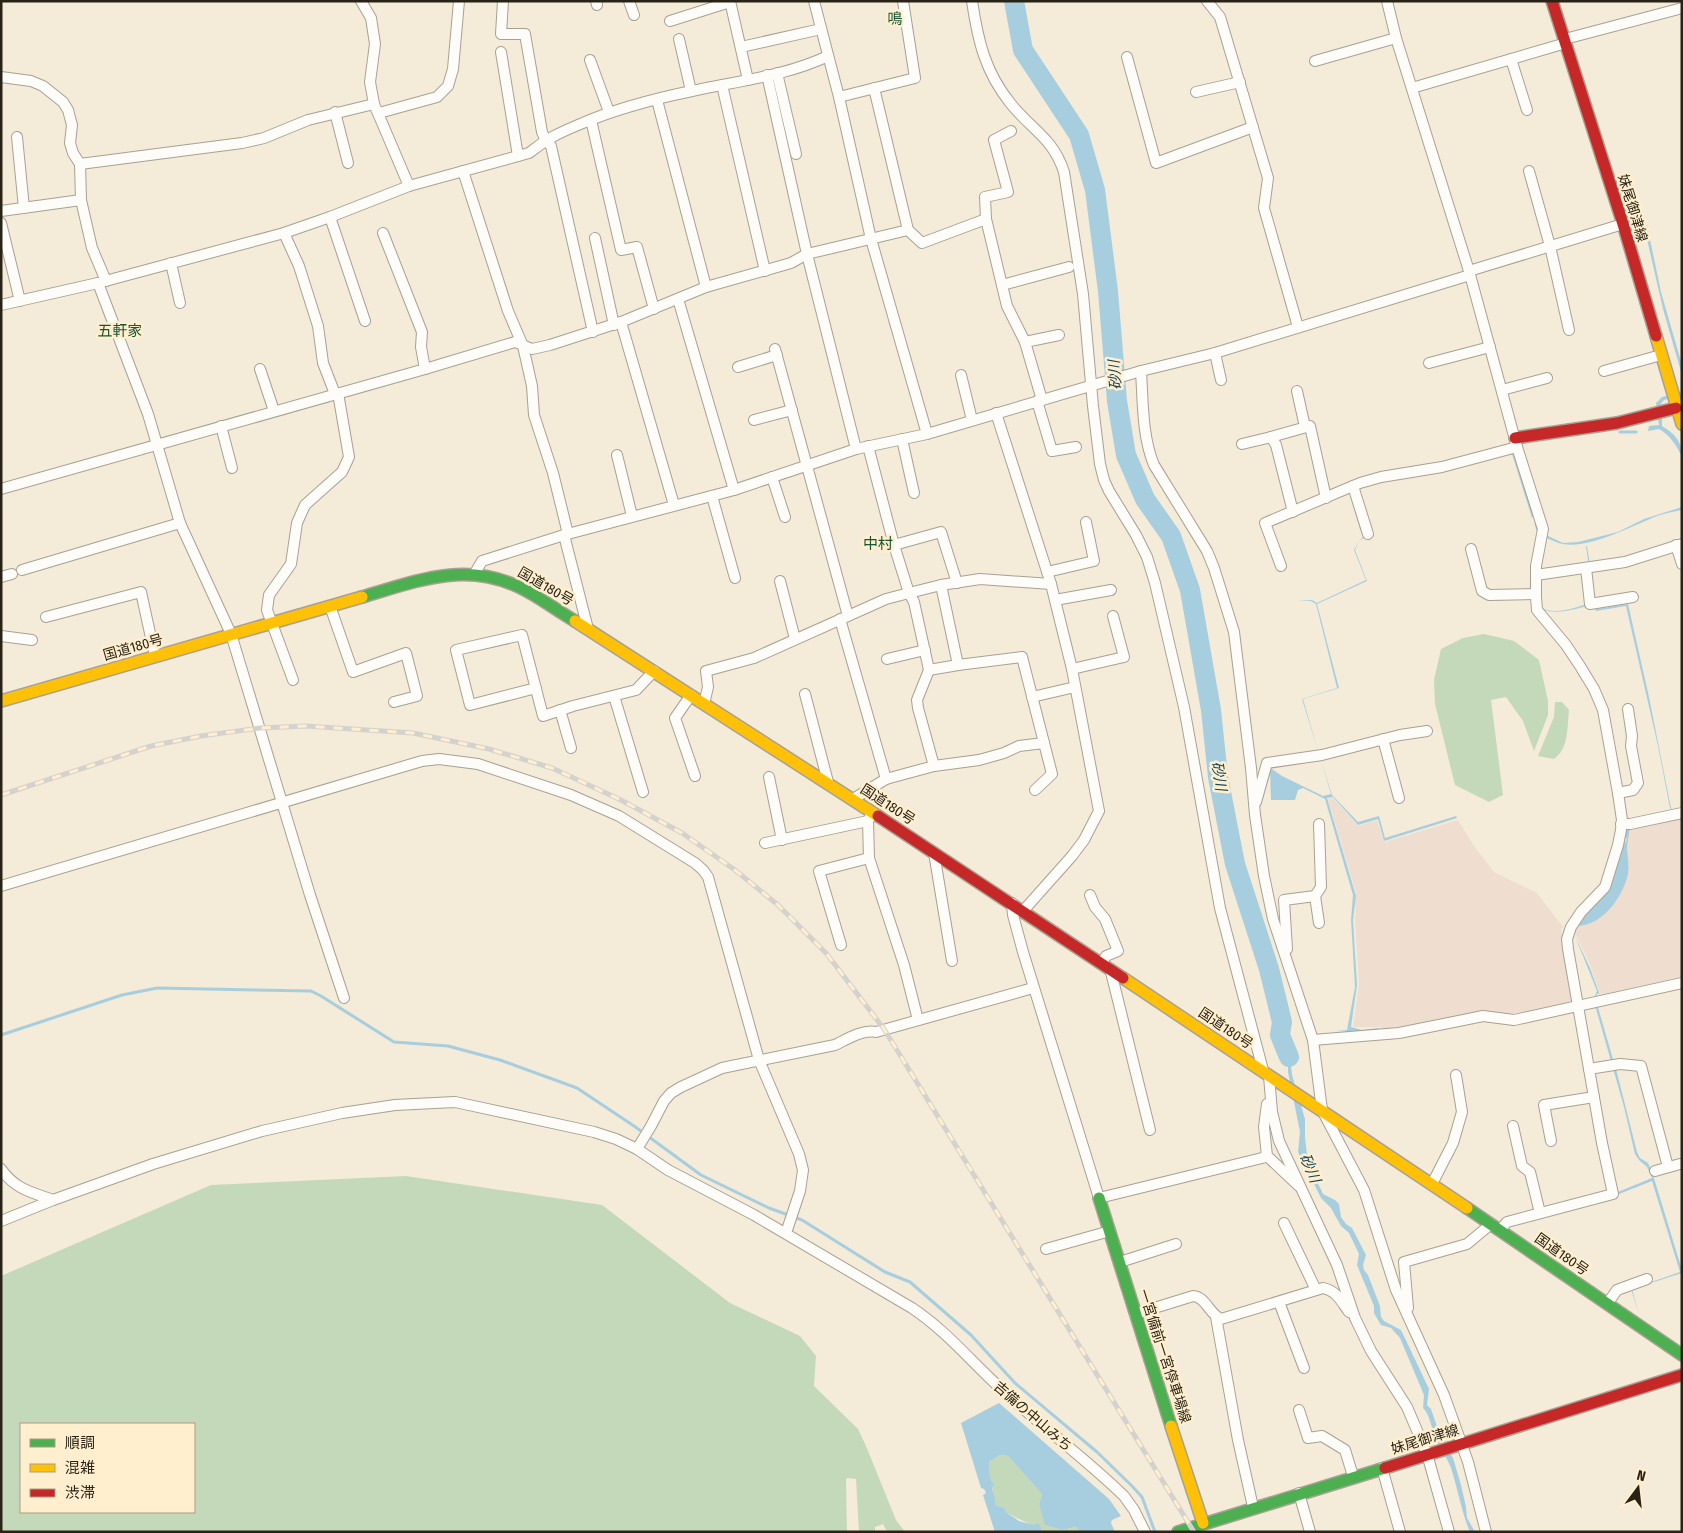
<svg xmlns="http://www.w3.org/2000/svg" width="1683" height="1533" viewBox="0 0 1683 1533" font-family="'Fira Sans Condensed','Noto Sans JP',sans-serif">
<style>
.education{fill:#efdecf}
.forest{fill:#c4d9ba;fill-rule:evenodd}
.water{fill:#a7cedf}
.lines{fill:none;stroke-linecap:round;stroke-linejoin:round}
.stream{stroke:#a7cedf;stroke-width:3}
.river{stroke:#a7cedf;stroke-width:20}
.street-casing{stroke:#a8a193;stroke-width:12}
.fast-casing{stroke:#a8a193;stroke-width:14}
.slow-casing{stroke:#a8a193;stroke-width:14}
.jam-casing{stroke:#a8a193;stroke-width:14}
.street{stroke:#fdfcf9;stroke-width:10}
.fast{stroke:#4caf50;stroke-width:11}
.slow{stroke:#ffc107;stroke-width:11}
.jam{stroke:#c62828;stroke-width:11}
.rail-casing{stroke:#d4d2cc;stroke-width:5}
.rail{stroke:#ffefce;stroke-width:3;stroke-dasharray:9;stroke-linecap:butt}
.labels{text-anchor:middle;stroke-width:5;stroke-linejoin:round;paint-order:stroke}
.street-label{font-size:14px;fill:#292317;stroke:#ffefce}
.neighbourhood-label{font-size:15px;fill:#1a5536;stroke:#ffefce}
.water-label{font-size:15px;font-style:italic;fill:#15465c;stroke:#ffefce}
</style>
<rect width="100%" height="100%" fill="#f4ebd9"/>
<!-- education -->
<g class="education">
<polygon points="1333,798 1358,826 1377,820 1384,842 1458,820 1474,846 1494,872 1537,893 1563,927 1561,929 1562,937 1561,937 1573,1001 1571,1005 1397,1029 1382,1030 1381,1027 1353,1027 1359,984 1355,919 1356,893 1328,799"/>
<polygon points="1682,817 1682,979 1601,995 1589,962 1574,931 1607,886 1624,828"/>
</g>
<!-- forest -->
<g class="forest">
<polygon points="1484,634 1514,641 1539,660 1548,701 1548,715 1534,751 1523,721 1506,697 1491,700 1503,795 1489,802 1455,785 1435,704 1434,680 1441,649 1463,638"/>
<path d="M1555,702H1562L1569,710C1567,728 1569,748 1554,759L1538,756L1554,717Z"/>
<path d="M406,1176L602,1205L730,1303L800,1336L816,1356L814,1386L858,1429L866,1446L896,1520L905,1532H887L883,1524L875,1527V1532H859L856,1479L847,1478L846,1480L847,1532H1V1276L211,1185ZM21,1424H194V1512H21Z"/>
<path d="M1000,1455L1008,1456L1042,1494L1039,1504L1046,1525L1062,1530L1076,1527L1079,1528L1081,1532H1041C1031,1523 1017,1519 1006,1512L1005,1508L995,1505V1497L992,1487L994,1484L990,1478L989,1462Z"/>
</g>
<!-- water -->
<g class="water">
<polygon points="1647,225 1661,292 1682,365 1682,375 1663,309 1644,226"/>
<path d="M1682,392V394L1670,396L1671,398L1664,400L1660,405L1662,414V426C1675,434 1682,441 1682,457C1676,445 1671,436 1659,429L1648,431L1649,426L1659,425L1656,403L1662,397Z"/>
<polygon points="1349,492 1361,529 1365,537 1359,541 1355,550 1367,581 1317,604 1339,688 1303,699 1318,751 1302,699 1337,688 1316,604 1311,601 1298,600 1312,600 1317,603 1366,580 1354,550 1359,541 1364,536 1360,529"/>
<path d="M1682,507V510C1672,512 1661,514 1652,518C1631,527 1587,549 1563,544C1557,543 1551,540 1545,537L1546,535L1563,543L1578,542L1618,532L1644,519Z"/>
<path d="M1586,546H1587L1597,609L1628,604L1649,697L1672,813H1671L1658,746L1626,606L1596,611L1594,604C1579,608 1557,616 1542,609L1541,607C1555,617 1579,606 1594,602Z"/>
<polygon points="1321,760 1332,795 1358,822 1379,816 1385,838 1456,816 1457,818 1384,841 1378,819 1358,825 1333,797 1327,798 1356,896 1353,920 1357,985 1351,1027 1362,1030 1379,1028 1379,1031 1364,1032 1336,1031 1347,1030 1355,987 1351,920 1353,895 1325,799 1303,788 1298,790 1295,800 1271,800 1270,771 1272,769 1282,776 1323,796 1331,794"/>
<path d="M1627,827H1630C1629,834 1627,843 1627,850C1628,858 1629,866 1628,874C1623,896 1604,924 1579,926C1582,911 1600,898 1609,885C1617,873 1615,857 1620,848C1623,843 1626,844 1627,839L1624,835Z"/>
<polygon points="1575,936 1590,968 1600,995 1598,993 1596,996 1597,1004 1617,1073 1637,1152 1640,1158 1648,1163 1653,1175 1682,1270 1682,1273 1632,1289 1639,1314 1631,1289 1680,1272 1652,1181 1614,1196 1613,1194 1652,1178 1647,1167 1639,1160 1635,1154 1624,1107 1595,1005 1594,998 1597,991"/>
<path d="M1275,1029L1282,1032L1289,1049L1292,1075L1305,1119V1138L1308,1162L1323,1194L1335,1200L1339,1204L1341,1217L1346,1224L1352,1228L1366,1255L1363,1265L1364,1270L1368,1275L1380,1306L1381,1317L1384,1321L1401,1330L1403,1334L1429,1389L1427,1405L1431,1409L1440,1435L1453,1458L1461,1485L1466,1507L1467,1518L1475,1532H1470C1461,1511 1458,1489 1451,1468C1447,1457 1439,1447 1435,1436C1431,1427 1430,1415 1423,1408L1424,1395L1400,1338L1391,1328L1381,1325L1374,1313V1306L1357,1265L1359,1254L1349,1233L1341,1226L1331,1208L1321,1198L1298,1152L1300,1132L1288,1072V1057L1276,1041Z"/>
<polygon points="999,1403 1109,1499 1121,1516 1112,1520 1111,1523 1115,1532 1081,1532 1076,1527 1062,1530 1045,1525 1039,1504 1042,1494 1008,1456 1000,1455 989,1462 990,1478 994,1484 992,1488 995,1497 995,1505 1005,1508 1006,1512 1019,1521 1033,1525 1038,1523 1041,1527 1041,1532 995,1532 983,1495 986,1493 984,1489 981,1488 961,1423"/>
</g>
<g class="lines">
<!-- stream -->
<g class="stream">
<polyline points="1620,432 1636,432"/>
<polyline points="1513,452 1533,516"/>
<polyline points="1536,524 1539,533"/>
<polyline points="1,1035 122,995 157,988 311,991 321,996 394,1042 448,1046 500,1060 577,1088 634,1126 701,1175 769,1208 802,1220 885,1272 910,1282 971,1335 1015,1383 1097,1452 1132,1486 1142,1497 1155,1532"/>
</g>
<!-- river -->
<polyline class="river" points="1014,1 1023,50 1079,135 1095,190 1108,291 1117,401 1126,455 1145,499 1171,536 1190,590 1211,710 1218,777 1235,864 1269,969 1282,1022 1280,1035 1289,1057"/>
<!-- street casing -->
<g class="street-casing">
<g id="street">
<polyline points="361,1 371,18 375,44 370,82 374,104 409,186"/>
<polyline points="503,1 501,34 525,34 542,132 545,139 551,146 593,332"/>
<polyline points="596,1 597,5"/>
<polyline points="629,1 634,15"/>
<polyline points="730,1 748,80"/>
<polyline points="814,1 839,97 871,239 927,434"/>
<path d="M972,1C978,41 985,72 1011,104C1032,130 1053,138 1064,172L1083,294L1093,406L1100,464L1104,480L1109,491L1136,535L1147,557L1155,583L1184,707L1220,908L1263,1070"/>
<polyline points="1207,1 1220,17 1268,178 1264,208 1298,327"/>
<polyline points="1387,1 1396,38 1469,271 1517,447 1543,529 1536,566 1536,597 1537,610 1566,645 1580,666 1594,689 1603,710 1618,793 1622,820 1621,830 1618,845 1605,887 1581,912 1571,927 1567,939 1568,949 1602,1143 1613,1194 1507,1222 1500,1230"/>
<polyline points="670,21 730,2"/>
<polyline points="679,39 691,91"/>
<polyline points="1565,39 1682,8"/>
<polyline points="741,47 821,29"/>
<polyline points="501,52 518,156"/>
<polyline points="1127,57 1156,163 1253,127"/>
<polyline points="1511,59 1527,110"/>
<polyline points="590,60 609,112"/>
<polyline points="1315,61 1396,38"/>
<polyline points="777,73 796,154"/>
<polyline points="767,75 807,254 856,449"/>
<polyline points="1,77 31,81 43,86 63,102 68,110 72,125 70,143 73,153 80,164 81,200 92,248 106,281"/>
<polyline points="722,85 765,271"/>
<polyline points="874,88 908,230"/>
<polyline points="1412,88 1566,43"/>
<polyline points="1196,92 1240,82"/>
<polyline points="839,97 915,78 903,1"/>
<polyline points="657,100 706,287"/>
<polyline points="335,112 348,163"/>
<polyline points="379,113 437,97 448,86 453,69 459,1"/>
<polyline points="591,120 621,250 637,247 654,309"/>
<polyline points="1011,131 994,140 1008,192 985,197 986,219 1007,306 1025,342 1042,400"/>
<polyline points="17,137 24,208"/>
<polyline points="80,164 242,143 264,138 308,120 374,104"/>
<polyline points="463,171 508,311 523,346 532,386 534,415 553,473 568,534"/>
<polyline points="1529,171 1550,246 1569,330"/>
<polyline points="1,211 81,200"/>
<polyline points="330,217 365,321"/>
<polyline points="1,223 20,301"/>
<polyline points="284,233 299,266 318,326 323,363 335,394"/>
<polyline points="383,233 422,332 421,347 425,369"/>
<polyline points="595,238 614,325"/>
<polyline points="171,263 180,303"/>
<polyline points="1469,271 1623,224"/>
<polyline points="98,283 148,414 180,523 231,634 310,895 344,998"/>
<polyline points="1002,285 1069,267"/>
<polyline points="678,299 734,490"/>
<path d="M1,305L98,283L284,233L330,217L409,186L529,153C546,139 559,133 578,125C615,109 653,99 692,91C737,81 786,76 828,56"/>
<polyline points="621,322 674,505"/>
<polyline points="1025,342 1059,335"/>
<polyline points="775,349 848,616"/>
<polyline points="1215,353 1221,380"/>
<polyline points="1429,363 1490,347"/>
<polyline points="738,367 777,355"/>
<polyline points="260,369 274,411"/>
<path d="M1141,371C1143,402 1142,436 1154,465L1207,551L1214,568L1234,632L1251,768L1255,815L1264,876L1273,919L1313,1040"/>
<polyline points="1604,371 1661,355"/>
<polyline points="961,375 972,420"/>
<polyline points="1502,390 1547,378"/>
<polyline points="1297,391 1305,427"/>
<polyline points="1037,401 1052,451 1076,447"/>
<polyline points="996,413 1051,584 1072,669 1099,811 1084,840 1072,856 1023,911"/>
<polyline points="754,420 792,410"/>
<polyline points="221,426 232,468"/>
<polyline points="1271,437 1310,426 1326,498"/>
<polyline points="902,439 914,493"/>
<polyline points="1242,444 1271,437 1276,445 1293,512"/>
<polyline points="868,446 894,545 909,593 914,602 929,670 958,665"/>
<polyline points="617,455 632,516"/>
<polyline points="772,477 785,517"/>
<polyline points="1353,486 1368,534"/>
<polyline points="1,489 425,369 515,342 532,349 550,345 621,322 706,287 791,263 807,254 908,230 922,243 986,219"/>
<polyline points="712,496 735,578"/>
<polyline points="564,535 588,629"/>
<polyline points="894,545 941,532 957,583"/>
<polyline points="1676,545 1682,564"/>
<polyline points="1471,549 1482,591 1489,595 1536,594"/>
<polyline points="1281,566 1265,523 1360,483 1381,477 1442,467 1517,447"/>
<polyline points="1586,568 1590,604 1633,597"/>
<polyline points="22,570 180,523"/>
<polyline points="1047,572 1094,561 1086,522"/>
<polyline points="475,573 482,561 564,535 734,490 856,449 927,434 1141,371 1215,353 1470,275"/>
<polyline points="1536,575 1625,562 1682,544"/>
<polyline points="1,577 12,574"/>
<polyline points="780,581 795,639"/>
<polyline points="941,585 958,665 1022,657 1052,774 1035,790"/>
<polyline points="1055,600 1111,590"/>
<polyline points="330,606 353,672 406,653 417,696 394,702"/>
<polyline points="46,617 141,592 155,656"/>
<polyline points="840,619 886,779 853,799"/>
<polyline points="1,636 32,640"/>
<polyline points="887,659 925,650"/>
<polyline points="1072,669 1124,657 1113,616"/>
<polyline points="929,670 917,700 918,708 934,766"/>
<polyline points="293,680 267,610 269,595 291,564 297,523 305,505 342,472 349,457 338,393"/>
<polyline points="536,688 470,705 456,650 522,635 543,716 573,706 636,690 654,671"/>
<polyline points="805,694 828,782"/>
<polyline points="691,695 675,718 695,776"/>
<polyline points="614,696 643,792"/>
<polyline points="1032,697 1075,687"/>
<polyline points="704,704 708,687 706,671 754,658 886,599 909,593 941,585 980,579 1051,584"/>
<polyline points="560,710 571,748"/>
<polyline points="1383,739 1399,798"/>
<polyline points="769,777 782,840"/>
<polyline points="886,779 934,766 979,760 1004,753 1019,746 1044,743"/>
<polyline points="1618,793 1633,790 1638,783 1631,746 1632,736 1628,709"/>
<polyline points="1256,802 1267,763 1322,755 1400,735 1427,731"/>
<polyline points="868,821 869,858 904,965 918,1020"/>
<polyline points="1621,824 1630,824 1682,813"/>
<polyline points="765,843 868,821 870,817"/>
<polyline points="934,853 952,961"/>
<polyline points="1,886 422,761 439,759 478,764 571,795 619,816 695,863 703,870 708,877 759,1060 799,1154 803,1170 800,1191 786,1233"/>
<polyline points="1090,895 1095,907 1105,919 1118,951 1106,956 1102,963"/>
<polyline points="1315,896 1319,923"/>
<polyline points="1012,903 1013,915 1023,952 1099,1198 1262,1158 1267,1156"/>
<polyline points="841,945 819,871 869,858"/>
<polyline points="1287,949 1284,900 1315,896 1321,887 1319,824"/>
<polyline points="1111,972 1150,1130"/>
<polyline points="1589,1069 1620,1064 1641,1066 1668,1167"/>
<polyline points="1269,1076 1272,1112 1279,1141 1337,1265 1355,1318 1371,1351 1407,1407 1427,1454 1449,1532"/>
<polyline points="1267,1104 1264,1127 1267,1156 1299,1186"/>
<polyline points="1513,1126 1522,1166 1530,1172 1540,1213"/>
<polyline points="1551,1141 1544,1105 1594,1097"/>
<path d="M637,1149L651,1126L664,1101L671,1093L681,1087L722,1068L835,1045C847,1039 863,1029 876,1032L1033,988"/>
<path d="M1,1169C15,1189 31,1192 53,1200"/>
<polyline points="1655,1171 1680,1164"/>
<polyline points="1432,1184 1453,1143 1462,1112 1456,1075"/>
<path d="M1,1221L53,1200L153,1164L262,1131L342,1113L395,1105L455,1102L594,1132L616,1139L637,1149L668,1170L754,1215L912,1308C945,1330 968,1358 997,1385C1038,1424 1084,1457 1124,1496L1134,1510L1145,1532"/>
<polyline points="1284,1223 1316,1290"/>
<polyline points="1046,1249 1110,1231"/>
<polyline points="1120,1262 1176,1244"/>
<polyline points="1279,1302 1304,1368"/>
<polyline points="1607,1304 1617,1290 1647,1279"/>
<polyline points="1408,1308 1404,1262 1467,1244 1491,1224"/>
<path d="M1135,1314L1193,1296C1206,1297 1209,1314 1221,1319L1323,1288C1337,1291 1341,1301 1349,1312"/>
<polyline points="1216,1317 1238,1440 1253,1507"/>
<polyline points="1299,1410 1308,1438 1322,1436 1345,1450 1353,1476"/>
<polyline points="1382,1468 1400,1532"/>
<polyline points="1299,1493 1310,1532"/>
<polyline points="1486,1532 1468,1462 1444,1395 1396,1290 1364,1190 1322,1110 1313,1040 1399,1033 1483,1016 1514,1020 1682,983"/>
</g>
</g>
<!-- fast casing -->
<g class="fast-casing">
<g id="fast">
<path d="M362,597C417,581 464,561 519,587C538,596 556,610 575,621"/>
<polyline points="1099,1198 1171,1426"/>
<polyline points="1467,1208 1682,1355"/>
<polyline points="1178,1532 1385,1468"/>
</g>
</g>
<!-- slow casing -->
<g class="slow-casing">
<g id="slow">
<polyline points="1656,336 1682,424"/>
<polyline points="575,621 878,816"/>
<polyline points="1,701 362,597"/>
<polyline points="1123,978 1467,1208"/>
<polyline points="1171,1426 1203,1523"/>
</g>
</g>
<!-- jam casing -->
<g class="jam-casing">
<g id="jam">
<polyline points="1552,1 1623,224 1656,336"/>
<polyline points="1515,438 1617,423 1676,408"/>
<polyline points="878,816 1123,978"/>
<polyline points="1385,1468 1682,1375"/>
</g>
</g>
<!-- street -->
<use href="#street" class="street"/>
<!-- fast -->
<use href="#fast" class="fast"/>
<!-- slow -->
<use href="#slow" class="slow"/>
<!-- jam -->
<use href="#jam" class="jam"/>
<!-- rail casing -->
<g class="rail-casing">
<polyline id="rail" points="1,795 151,746 201,736 260,728 306,726 413,733 489,749 552,768 621,800 682,833 735,870 778,905 826,953 884,1029 1194,1532"/>
</g>
<!-- rail -->
<use href="#rail" class="rail"/>
</g>
<g class="labels">
<!-- street labels -->
<g class="street-label">
<text transform="translate(1633 208) rotate(73)" y="5">妹尾御津線</text>
<text transform="translate(546 586) rotate(30)" y="5">国道180号</text>
<text transform="translate(133 647) rotate(-16)" y="5">国道180号</text>
<text transform="translate(888 804) rotate(33)" y="5">国道180号</text>
<text transform="translate(1226 1028) rotate(34)" y="5">国道180号</text>
<text transform="translate(1562 1254) rotate(35)" y="5">国道180号</text>
<text transform="translate(1165 1356) rotate(72)" y="5">一宮備前一宮停車場線</text>
<text transform="translate(1033 1416) rotate(41)" y="5">吉備の中山みち</text>
<text transform="translate(1425 1439) rotate(-17)" y="5">妹尾御津線</text>
</g>
<!-- neighbourhood labels -->
<g class="neighbourhood-label">
<text x="895" y="24">鳴</text>
<text x="120" y="336">五軒家</text>
<text x="878" y="549">中村</text>
</g>
<!-- water labels -->
<g class="water-label">
<text transform="translate(1115 375) rotate(-94)" y="5">砂川</text>
<text transform="translate(1219 776) rotate(81)" y="5">砂川</text>
<text transform="translate(1310 1168) rotate(67)" y="5">砂川</text>
</g>
</g>
<!-- border -->
<rect width="1683" height="1533" fill="none" stroke="#292317" stroke-width="5"/>
<!-- legend -->
<rect x="20" y="1423" width="175" height="90" fill="#ffefce" stroke="#a99d85"/>
<rect x="30" y="1439" width="25" height="8" fill="#4caf50" stroke="#a99d85"/>
<text x="65" y="1448" font-size="15" fill="#292317">順調</text>
<rect x="30" y="1464" width="25" height="8" fill="#ffc107" stroke="#a99d85"/>
<text x="65" y="1473" font-size="15" fill="#292317">混雑</text>
<rect x="30" y="1489" width="25" height="8" fill="#c62828" stroke="#a99d85"/>
<text x="65" y="1498" font-size="15" fill="#292317">渋滞</text>
<!-- north arrow -->
<g transform="translate(1638 1488) rotate(15)" stroke="#ffefce" stroke-width="4" paint-order="stroke">
<path d="M0-4L9 19L0 12L-9 19Z" fill="#292317"/>
<text y="-8" font-size="14" font-weight="bold" text-anchor="middle" fill="#292317">N</text>
</g>
</svg>
